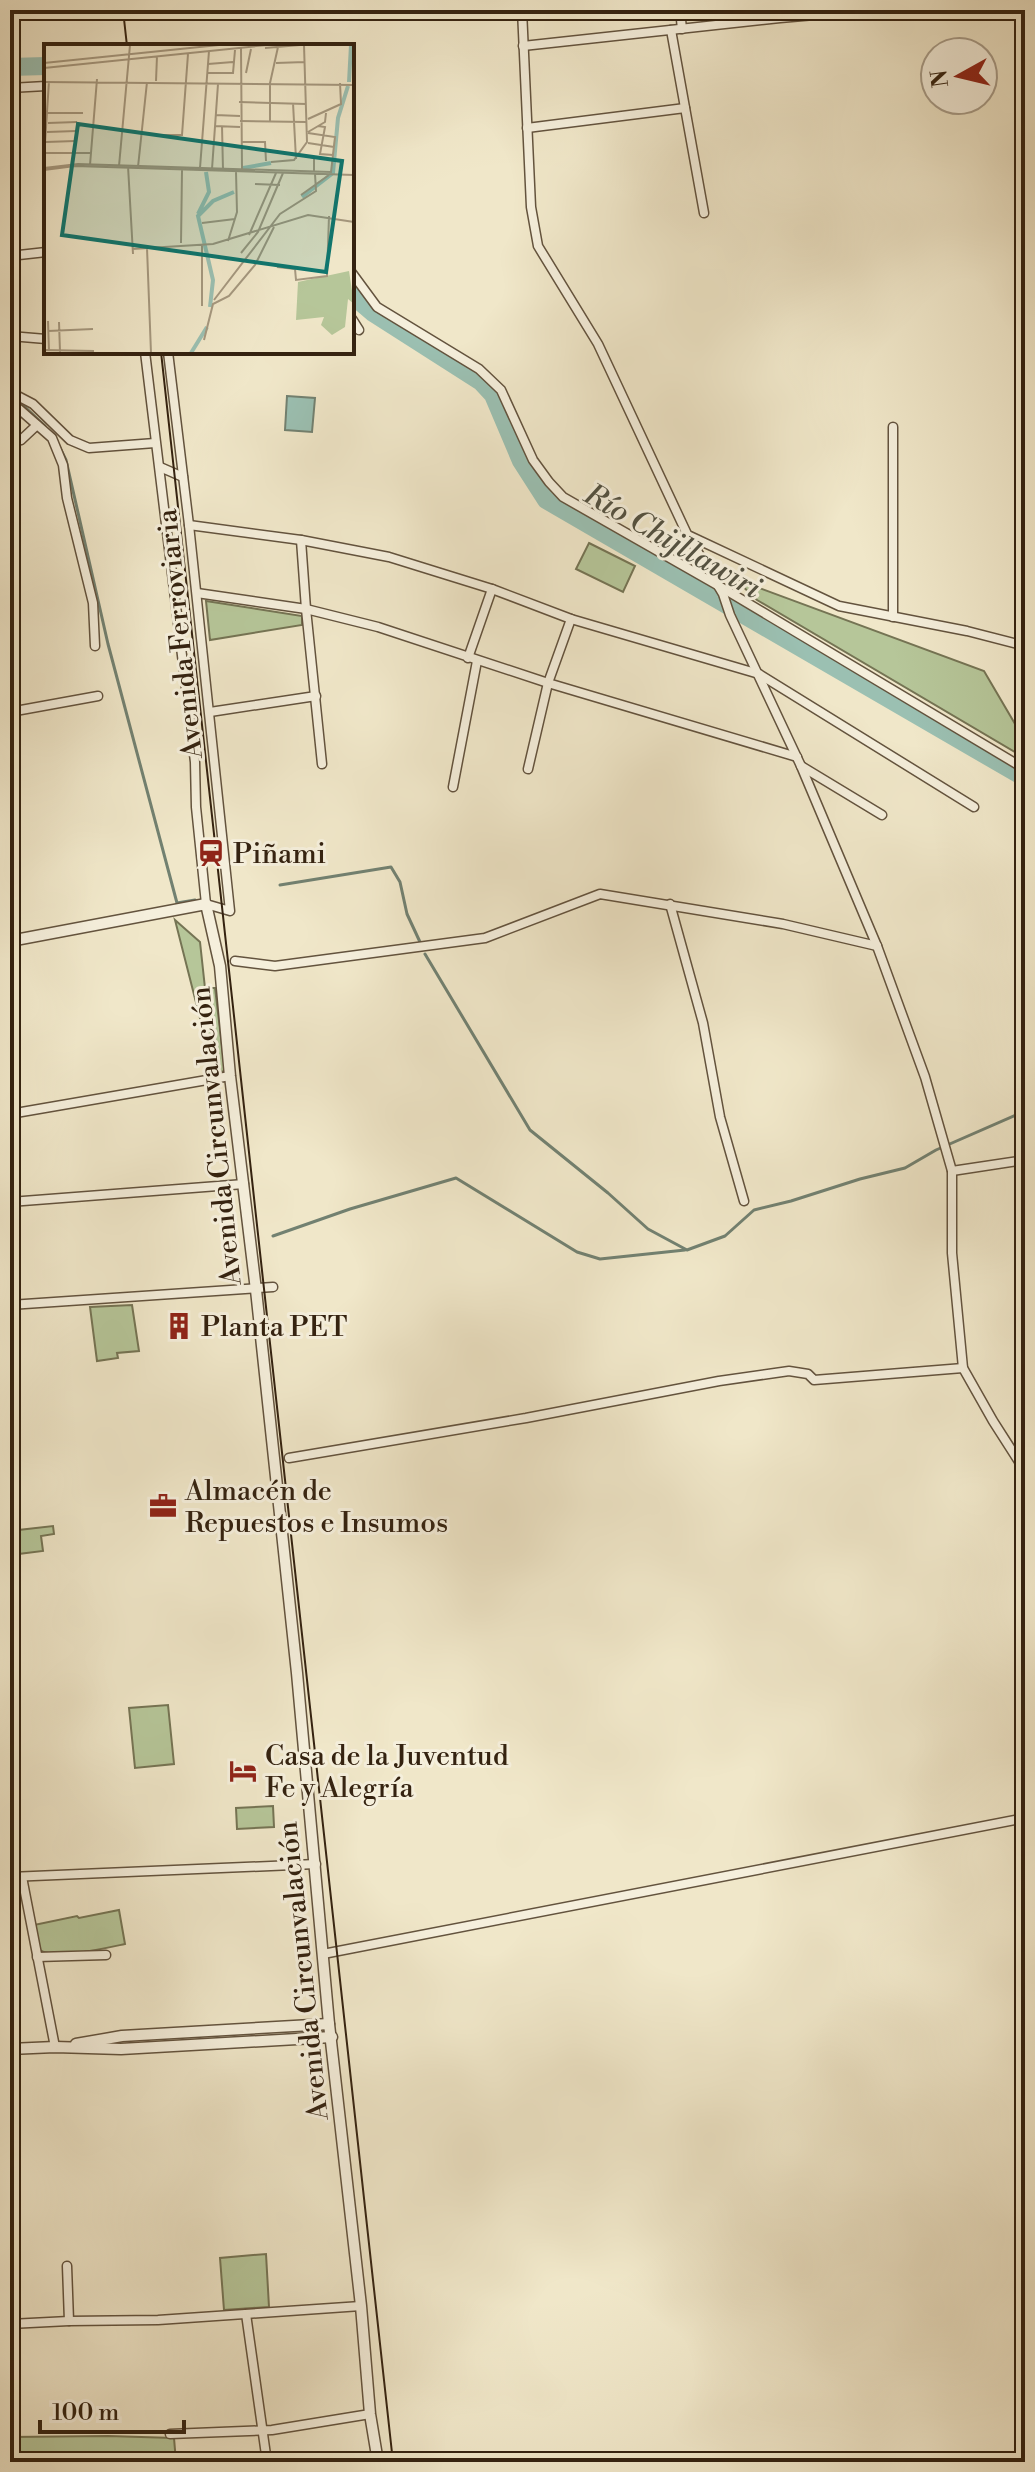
<svg xmlns="http://www.w3.org/2000/svg" width="1035" height="2472" viewBox="0 0 1035 2472" font-family="'Libre Bodoni',serif">
<style>
.green{fill:#b6c699;stroke:#757454;stroke-width:2}
.water{fill:#9bc0b2;stroke:#728171;stroke-width:2}
.lines{fill:none;stroke-linecap:round;stroke-linejoin:round}
.stream{stroke:#728171;stroke-width:3}
.river{stroke:#9bc0b2;stroke-width:18}
.minor-casing{stroke:#63533e;stroke-width:11}
.tertiary-casing{stroke:#63533e;stroke-width:13}
.minor{stroke:#f5efdc;stroke-width:8}
.tertiary{stroke:#f5efdc;stroke-width:10}
.tram{stroke:#342210;stroke-width:2}
.labels{text-anchor:middle;stroke-width:6;stroke-linejoin:round;paint-order:stroke}
.street-label{font-size:28px;fill:#342210;stroke:#f5efdc}
.poi-label{font-size:28px;fill:#342210;stroke:#f5efdc;text-anchor:start}
.water-label{font-size:30px;font-style:italic;fill:#535141;stroke:#f5efdc}
.inset-river{fill:none;stroke:#9bc0b2;stroke-width:4}
.inset-road{fill:none;stroke:#a5987f;stroke-width:2}
.view{fill:#0f766e;fill-opacity:0.15;stroke:#0f766e;stroke-width:4}
.inset-edge{fill:none;stroke:#342210;stroke-width:4}
</style>
<rect width="100%" height="100%" fill="#f0e7c9"/>
<filter id="stains"><feTurbulence type="fractalNoise" baseFrequency=".0025" numOctaves="4"/><feColorMatrix values="0 0 0 0 .2 0 0 0 0 .09 0 0 0 0 .02 0 0 0 .5 -.17"/></filter>
<radialGradient id="worn" r=".72"><stop offset=".6" stop-color="#630" stop-opacity="0"/><stop offset="1" stop-color="#630" stop-opacity=".3"/></radialGradient>
<!-- green -->
<g class="green">
<polygon points="589,543 635,566 623,592 576,569"/>
<polygon points="735,579 984,671 1025,741 1025,758 757,600"/>
<polygon points="206,601 302,616 302,625 210,640"/>
<polygon points="175,920 200,942 205,988 215,988 225,1071 214,1073"/>
<polygon points="132,1305 139,1351 117,1353 118,1358 97,1361 90,1307"/>
<polygon points="53,1526 54,1534 41,1536 43,1551 10,1555 10,1531"/>
<polygon points="168,1705 174,1764 135,1768 129,1708"/>
<polygon points="273,1806 274,1827 237,1829 236,1808"/>
<path d="M119,1910L125,1944C106,1948 56,1960 40,1950L34,1925L77,1916L79,1918Z"/>
<polygon points="266,2254 269,2307 224,2310 220,2258"/>
<path d="M108,2436L174,2438L176,2462C165,2453 151,2456 137,2457V2462H81L73,2459L10,2462V2437Z"/>
</g>
<!-- water -->
<polygon class="water" points="287,396 315,398 312,432 285,430"/>
<g class="lines">
<!-- stream -->
<g class="stream">
<polyline points="10,399 26,408 45,426"/>
<polyline points="60,448 66,460 108,644 177,903 195,900"/>
<polyline points="280,885 391,867 400,882 407,914 420,942"/>
<polyline points="425,954 530,1130 608,1193 648,1229 687,1250 725,1236 754,1210 791,1201 860,1179 905,1168 936,1150 1025,1111"/>
<polyline points="273,1236 350,1209 456,1178 577,1252 600,1259 685,1250"/>
</g>
<!-- river -->
<g class="river">
<polyline points="10,67 46,66"/>
<polyline points="352,291 359,301 373,313 481,382 493,395 521,461 546,500 1025,778"/>
</g>
<!-- minor casing -->
<g class="minor-casing">
<g id="minor">
<polyline points="522,10 531,207 538,246 598,344 687,534 723,594 730,615 801,766 877,946 925,1077 952,1171 952,1253 963,1368 993,1421 1025,1471"/>
<polyline points="680,10 682,29"/>
<polyline points="671,30 704,213"/>
<polyline points="523,46 780,18 872,10"/>
<polyline points="10,88 46,86"/>
<polyline points="527,128 685,108"/>
<polyline points="10,256 46,252"/>
<polyline points="352,273 377,307 479,369 501,390 533,460 549,482 563,497 719,586 1025,769"/>
<polyline points="352,319 359,330"/>
<polyline points="10,336 46,339"/>
<polyline points="145,352 195,762 196,807 206,904 230,911 189,525 168,352"/>
<polyline points="10,392 33,404 70,440 89,448 155,443"/>
<polyline points="10,404 19,409 52,438 63,465 67,498 93,603 95,646"/>
<polyline points="893,427 893,617"/>
<polyline points="10,442 21,440 37,425"/>
<polyline points="160,467 183,477"/>
<polyline points="189,525 301,540 389,557 492,589 571,619 759,674 974,807"/>
<polyline points="690,536 839,606 967,631 1025,646"/>
<polyline points="301,540 306,609 322,764"/>
<polyline points="197,593 306,609 378,627 548,683 797,757"/>
<polyline points="468,658 492,589"/>
<polyline points="10,712 98,696"/>
<polyline points="210,712 316,696"/>
<polyline points="801,766 882,815"/>
<polyline points="528,769 548,683 571,619"/>
<polyline points="453,787 477,661"/>
<polyline points="670,904 703,1023 720,1117 744,1201"/>
<polyline points="235,961 275,966 485,938 600,894 783,924 877,946"/>
<polyline points="10,1114 230,1076"/>
<polyline points="952,1171 1025,1160"/>
<polyline points="10,1202 244,1184"/>
<polyline points="10,1305 273,1287"/>
<polyline points="289,1458 526,1418 719,1381 789,1371 808,1374 814,1380 963,1368"/>
<polyline points="10,1877 316,1864"/>
<polyline points="22,1877 55,2047"/>
<polyline points="323,1954 1025,1818"/>
<polyline points="37,1957 106,1955"/>
<polyline points="67,2266 69,2321"/>
<polyline points="246,2314 267,2462"/>
<polyline points="10,2324 69,2321 158,2320 361,2306"/>
<polyline points="170,2434 272,2430 370,2414"/>
</g>
</g>
<!-- tertiary casing -->
<g class="tertiary-casing">
<g id="tertiary">
<polyline points="10,941 206,904 220,966 230,1076 256,1290 297,1673 329,2024 361,2306 370,2414 378,2462"/>
<polyline points="76,2044 122,2036 329,2024"/>
<polyline points="10,2049 55,2047 121,2049 332,2037"/>
</g>
</g>
<!-- minor -->
<use href="#minor" class="minor"/>
<!-- tertiary -->
<use href="#tertiary" class="tertiary"/>
<!-- tram -->
<g class="tram">
<polyline points="123,10 127,46"/>
<polyline points="161,352 393,2462"/>
</g>
</g>
<!-- icons -->
<defs>
<g id="station-bare" transform="scale(2.16)"><path d="M-3-6H3Q5-6 5-4V2Q5 4 3 4L4.5 6H3L1.5 4h-3L-3 6H-4.5L-3 4Q-5 4-5 2V-4Q-5-6-3-6ZM-3.5-4v3h7v-3ZM-3.5 1v1.5H-2V1ZM2 1v1.5H3.5V1Z" fill="#8f2418" stroke="#f5efdc" stroke-width="2.5" paint-order="stroke"/></g>
<g id="building-bare" transform="scale(2.16)"><path d="M-4-6H4V6H1V3H-1V6H-4ZM-2.5-4.3h1.7v1.8h-1.7ZM.8-4.3h1.7v1.8H.8ZM-2.5-1h1.7V.8h-1.7ZM.8-1h1.7V.8H.8Z" fill="#8f2418" stroke="#f5efdc" stroke-width="2.5" paint-order="stroke"/></g>
<g id="office-bare" transform="scale(2.16)"><path d="M-6-3h4V-5.5h4V-3h4V5H-6ZM-1-4.5V-3h2v-1.5ZM-6 0V1H6V0Z" fill="#8f2418" stroke="#f5efdc" stroke-width="2.5" paint-order="stroke"/></g>
<g id="hotel-bare" transform="scale(2.16)"><path d="M-6-4.5h1.5V1H6V5H4.5V3h-9V5H-6ZM-4 0a1.8 1.8 0 1 1 3.6 0ZM.5 0V-2.5h3Q6-2.5 6 0Z" fill="#8f2418" stroke="#f5efdc" stroke-width="2.5" paint-order="stroke"/></g>
</defs>
<g fill-rule="evenodd">
<use href="#station-bare" x="211" y="853"/>
<use href="#building-bare" x="179" y="1326"/>
<use href="#office-bare" x="163" y="1506"/>
<use href="#hotel-bare" x="243" y="1771"/>
</g>
<g class="labels">
<!-- street labels -->
<g class="street-label">
<text transform="translate(179 634) rotate(-96)" y="10">Avenida Ferroviaria</text>
<text transform="translate(215 1136) rotate(-96)" y="10">Avenida Circunvalación</text>
<text transform="translate(302 1971) rotate(-96)" y="10">Avenida Circunvalación</text>
</g>
<!-- poi labels -->
<g class="poi-label">
<text x="233" y="863">Piñami</text>
<text x="201" y="1336">Planta PET</text>
<text x="185" y="1500">Almacén de<tspan x="185" dy="32">Repuestos e Insumos</tspan></text>
<text x="265" y="1765">Casa de la Juventud<tspan x="265" dy="32">Fe y Alegría</tspan></text>
</g>
<!-- water labels -->
<g class="water-label">
<text transform="translate(673 541) rotate(30)" y="10">Río Chijllawiri</text>
</g>
</g>
<!-- overview -->
<g transform="translate(44 44)">
<rect width="310" height="310" fill="#f0e7c9"/>
<path d="M305,227L310,260L304,255L301,283L288,291L277,281L280,273L252,276L254,238Z" fill="#b6c699"/>
<path class="inset-river" d="M305,38L307,1M199,124L227,119M258,153L289,129L294,74L304,42M154,170L165,148L162,128M166,263L169,236L154,172L169,157L190,148M147,309L163,283"/>
<path class="inset-road" d="M197,4L198,125M221,4L256,1M0,19L175,1M232,19L261,18M164,20L189,18M0,24L223,1M163,29H189L191,6M202,29L207,5M112,37L113,12M0,38L310,41M195,58L262,60M249,59L252,115M2,69H39M171,71L196,72M264,75L297,60L296,39M196,77L262,78M226,78V39L234,3M4,79L33,78M171,82L196,83M178,82L179,126M274,82L281,83L276,110L289,111M3,88L32,87M264,88L281,78L282,69M118,91H138L144,10M2,98L31,97M197,98H221L222,117M264,99L290,103M1,109H47M257,111L270,114V128M0,114L5,37M227,118L250,116L263,98L260,1M46,121L53,35M75,122L86,1M84,122L89,210M94,123L103,38M0,124L34,120L287,128L291,93L264,89M156,124L165,7M168,125L174,40M0,126L31,122L310,131M211,140L236,141M257,151L285,131M158,179L191,175M205,191L232,129M184,197L193,168L192,128M137,199L138,126M103,204L107,309M88,205L169,200L264,171L310,178M197,209L214,188L239,129M233,223L251,225L252,236L283,232L285,172M170,256L236,170L272,147L271,130M158,262V201M4,277L5,307M15,278L16,308M4,287L49,285M160,296L169,260L185,252L211,221L230,183M0,306L50,307"/>
<path class="view" d="M34,80L298,117L282,228L18,191Z"/>
<rect width="310" height="310" class="inset-edge"/>
</g>
<!-- margin -->
<rect width="1035" height="2472" fill="none" stroke="#f0e7c9" stroke-width="40"/>
<rect x="12" y="12" width="1011" height="2448" fill="none" stroke="#342210" stroke-width="4"/>
<rect x="20" y="20" width="995" height="2432" fill="none" stroke="#342210" stroke-width="2"/>
<!-- north arrow -->
<g transform="translate(959 76) rotate(262)"><circle r="38" fill="#f5efdc" stroke="#a89d8a" stroke-width="2"/>
<path d="M0-6L14 30L0 20L-14 30Z" fill="#8f2418"/>
<text y="-12" font-size="22" font-weight="bold" text-anchor="middle" fill="#342210">N</text>
</g>
<!-- scale -->
<path d="M40 2420v12h144v-12" fill="none" stroke="#342210" stroke-width="4"/>
<text x="52" y="2420" font-size="24" fill="#342210" stroke="#f5efdc" stroke-width="6" paint-order="stroke">100 m</text>
<rect width="100%" height="100%" filter="url(#stains)"/>
<rect width="100%" height="100%" fill="url(#worn)"/>
</svg>
